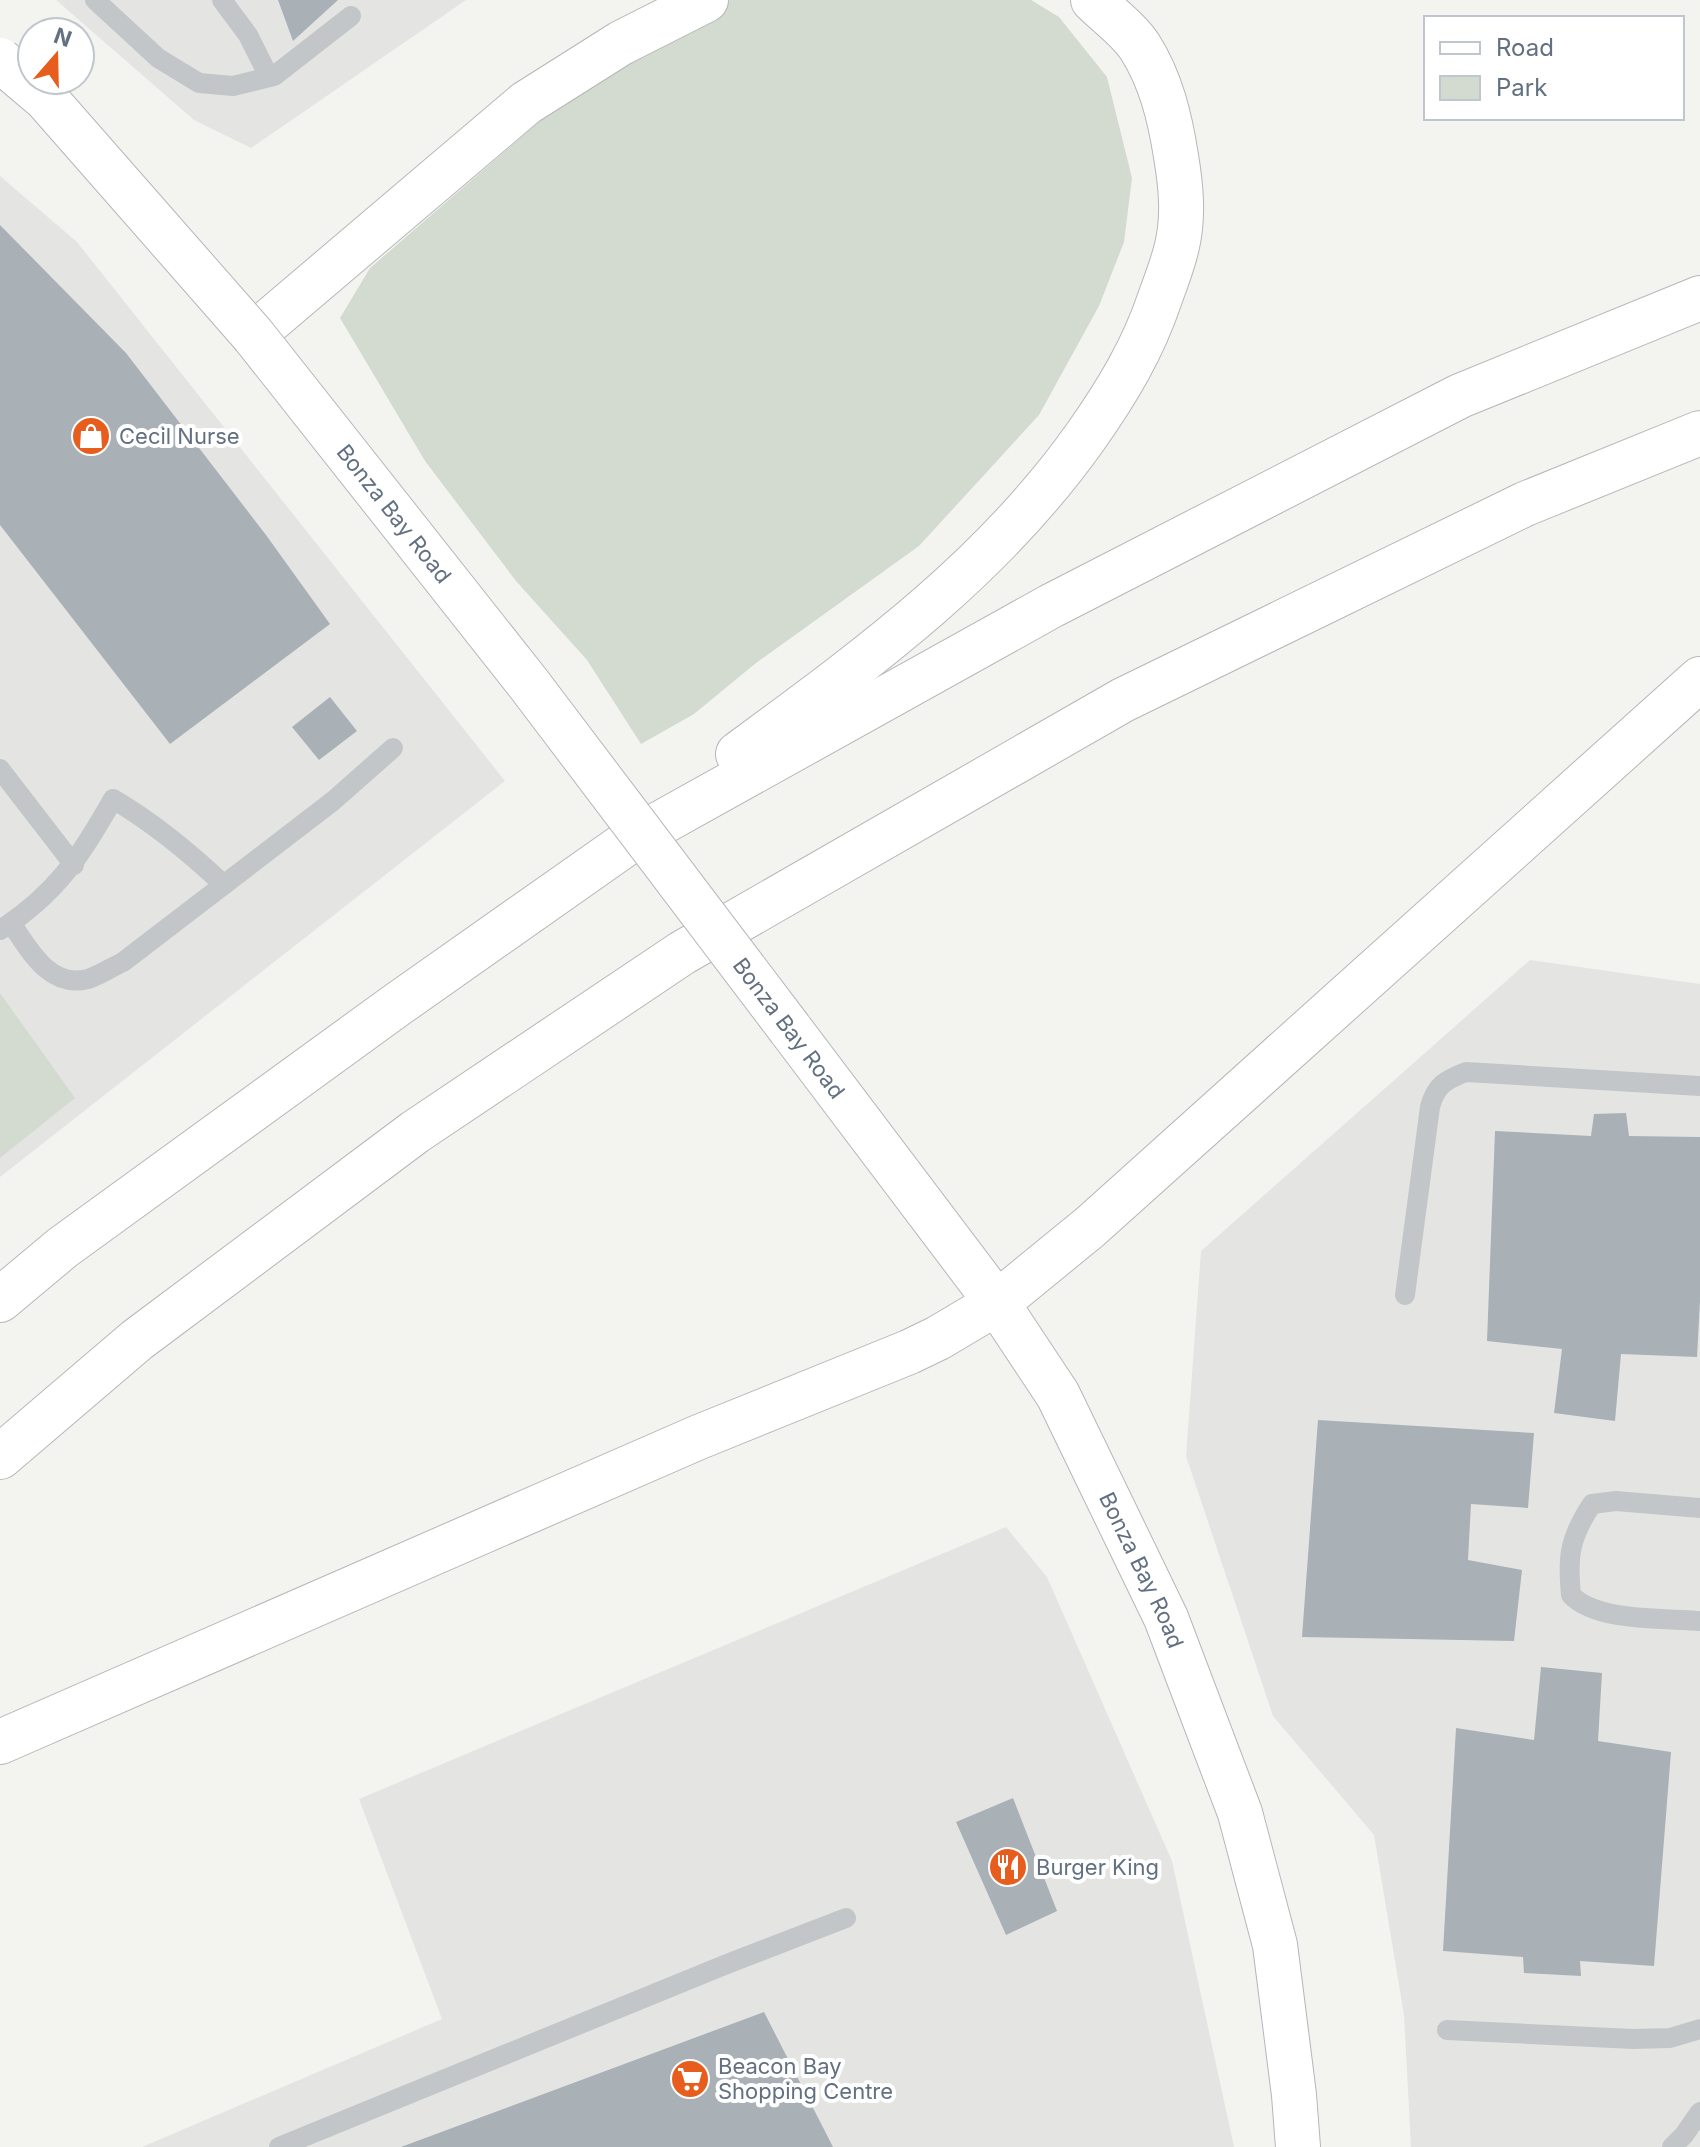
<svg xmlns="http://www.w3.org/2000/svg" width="1700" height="2147" viewBox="0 0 1700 2147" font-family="Inter,sans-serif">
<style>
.built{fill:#e4e5e3}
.green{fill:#d3dbd0}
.building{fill:#a9b0b6}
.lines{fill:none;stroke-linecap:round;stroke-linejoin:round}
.primary-casing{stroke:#b3b7bb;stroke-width:46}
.motorway-casing{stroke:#b5b7ba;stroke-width:46}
.service{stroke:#c3c6c9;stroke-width:20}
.primary{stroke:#fff;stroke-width:44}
.motorway{stroke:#fff;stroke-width:44}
.primary-bridge-casing{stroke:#b3b7bb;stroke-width:46;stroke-linecap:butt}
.primary-bridge{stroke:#fff;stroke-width:44}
.labels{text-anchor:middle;stroke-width:8;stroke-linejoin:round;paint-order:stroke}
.poi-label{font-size:22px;fill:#627081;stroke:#fff;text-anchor:start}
.street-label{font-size:22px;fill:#627081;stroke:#fff}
</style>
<rect width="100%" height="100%" fill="#f3f4ef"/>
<!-- built -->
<g class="built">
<polygon points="56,0 466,0 251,148 194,120"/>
<polygon points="0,176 77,242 505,781 0,1177"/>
<polygon points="1530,960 1700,984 1700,2147 1411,2147 1404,2015 1374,1835 1273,1716 1186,1456 1201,1251"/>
<polygon points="1006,1527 1047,1577 1172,1861 1234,2147 142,2147 442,2019 359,1799"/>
</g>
<!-- green -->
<g class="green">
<polygon points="730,0 1031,0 1059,17 1107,77 1132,178 1124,242 1099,306 1039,415 919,546 756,663 694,714 641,744 587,660 516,581 425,461 340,318 370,268 598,71"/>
<polygon points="0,993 75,1098 0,1158"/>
</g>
<!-- building -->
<g class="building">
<polygon points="278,0 338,0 293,41"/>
<polygon points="0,225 126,353 266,535 330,624 170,744 0,525"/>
<polygon points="330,697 357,731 319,760 292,727"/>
<polygon points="1626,1113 1629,1136 1700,1137 1700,1301 1697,1357 1621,1354 1615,1421 1554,1413 1562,1349 1487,1341 1495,1131 1591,1136 1594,1114"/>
<polygon points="1318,1420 1534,1433 1528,1508 1471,1504 1468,1560 1522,1570 1514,1641 1302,1637"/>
<polygon points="1541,1667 1602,1673 1598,1741 1671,1752 1654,1966 1580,1961 1581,1976 1524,1973 1523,1957 1443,1951 1456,1728 1534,1740"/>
<polygon points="1013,1798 1057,1911 1006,1935 956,1822"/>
<polygon points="764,2012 833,2147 401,2147"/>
</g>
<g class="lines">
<!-- primary casing -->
<g class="primary-casing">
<g id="primary">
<path id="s1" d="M790,1029L997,1303L1058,1395L1166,1618L1240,1813L1275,1945L1294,2095L1298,2147"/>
</g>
</g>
<!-- motorway casing -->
<g class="motorway-casing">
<g id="motorway">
<polyline points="253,335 526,103 621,43 706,0"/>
<path d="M738,754C867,659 992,569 1086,436C1117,392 1143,349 1160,298C1166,281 1173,264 1177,246C1184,216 1181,186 1176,156C1170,118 1161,80 1140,47C1129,30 1108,15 1093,0"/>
<polyline points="0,1300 62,1248 398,1004 634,838 1051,606 1460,396 1700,298"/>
<polyline points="0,1457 137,1340 415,1132 682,953 1123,700 1525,504 1700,433"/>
<polyline points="0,1742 699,1437 909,1352 938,1338 997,1303 1090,1227 1700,679"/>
</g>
</g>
<!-- service -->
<g class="service">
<polyline points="95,0 158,58 199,83 233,86 274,76 351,16"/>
<polyline points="222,0 248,35 269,77"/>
<polyline points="0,769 74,865"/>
<path d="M11,923C29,949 49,989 88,979C100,975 112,967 123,962L333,801L393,748"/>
<path d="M0,930C56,894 81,856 113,799C154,823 189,852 224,885"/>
<path d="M1405,1295L1430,1107C1436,1085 1445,1080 1466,1072L1700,1086"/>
<path d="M1700,1508L1616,1501L1592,1504C1570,1537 1567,1556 1571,1595C1597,1622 1663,1618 1700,1621"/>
<polyline points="1447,2030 1633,2039 1670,2038 1700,2029"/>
<polyline points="279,2147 727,1964 846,1918"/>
<polyline points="1672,2147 1684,2135 1700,2112"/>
</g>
<!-- primary -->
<use href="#primary" class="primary"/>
<!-- motorway -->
<use href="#motorway" class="motorway"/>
<!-- primary-bridge casing -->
<g class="primary-bridge-casing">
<g id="primary-bridge">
<path id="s2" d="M0,60L46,99L253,335L528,683L790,1029"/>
</g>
</g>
<!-- primary-bridge -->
<use href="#primary-bridge" class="primary-bridge"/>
</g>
<!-- icons -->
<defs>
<g id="shop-disc" transform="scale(2)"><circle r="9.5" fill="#e65d1d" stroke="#fff"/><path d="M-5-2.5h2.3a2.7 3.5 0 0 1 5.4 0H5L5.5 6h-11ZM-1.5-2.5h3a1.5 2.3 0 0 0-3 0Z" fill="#fff"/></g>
<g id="restaurant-disc" transform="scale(2)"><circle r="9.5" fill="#e65d1d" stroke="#fff"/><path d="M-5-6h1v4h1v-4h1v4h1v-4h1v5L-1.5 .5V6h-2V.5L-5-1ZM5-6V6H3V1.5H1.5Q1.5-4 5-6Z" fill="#fff"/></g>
<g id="supermarket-disc" transform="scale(2)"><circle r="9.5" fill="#e65d1d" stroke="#fff"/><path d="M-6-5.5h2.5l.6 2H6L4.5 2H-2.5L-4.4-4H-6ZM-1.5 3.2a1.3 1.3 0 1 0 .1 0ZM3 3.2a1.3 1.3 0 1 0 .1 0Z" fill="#fff"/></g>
</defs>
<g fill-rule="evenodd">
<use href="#shop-disc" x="91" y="436"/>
<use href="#restaurant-disc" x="1008" y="1867"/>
<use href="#supermarket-disc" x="690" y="2079"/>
</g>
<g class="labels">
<!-- poi labels -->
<g class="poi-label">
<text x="119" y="444">Cecil Nurse</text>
<text x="1036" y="1875">Burger King</text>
<text x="718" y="2074">Beacon Bay<tspan x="718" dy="25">Shopping Centre</tspan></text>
</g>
<!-- street labels -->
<g class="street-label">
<text dy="8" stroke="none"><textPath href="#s2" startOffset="602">Bonza Bay Road</textPath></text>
<text transform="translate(789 1028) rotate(53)" y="8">Bonza Bay Road</text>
<text dy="8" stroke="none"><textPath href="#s1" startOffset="648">Bonza Bay Road</textPath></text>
</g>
</g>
<!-- legend -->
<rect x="1424" y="16" width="260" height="104" fill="#ffffff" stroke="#c0c6cd" stroke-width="2"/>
<rect x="1440" y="42" width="40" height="12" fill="#ffffff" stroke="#c0c6cd" stroke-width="2"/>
<text x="1496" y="56" font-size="24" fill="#627081">Road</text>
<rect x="1440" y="76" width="40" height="24" fill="#d3dbd0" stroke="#c0c6cd" stroke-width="2"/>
<text x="1496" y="96" font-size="24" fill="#627081">Park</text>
<!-- north arrow -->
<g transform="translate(56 56) rotate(20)"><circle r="38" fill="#ffffff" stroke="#c0c6cd" stroke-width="2"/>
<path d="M0-6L14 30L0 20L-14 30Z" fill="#e65d1d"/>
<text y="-12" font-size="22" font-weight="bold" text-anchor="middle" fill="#627081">N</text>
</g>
</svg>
